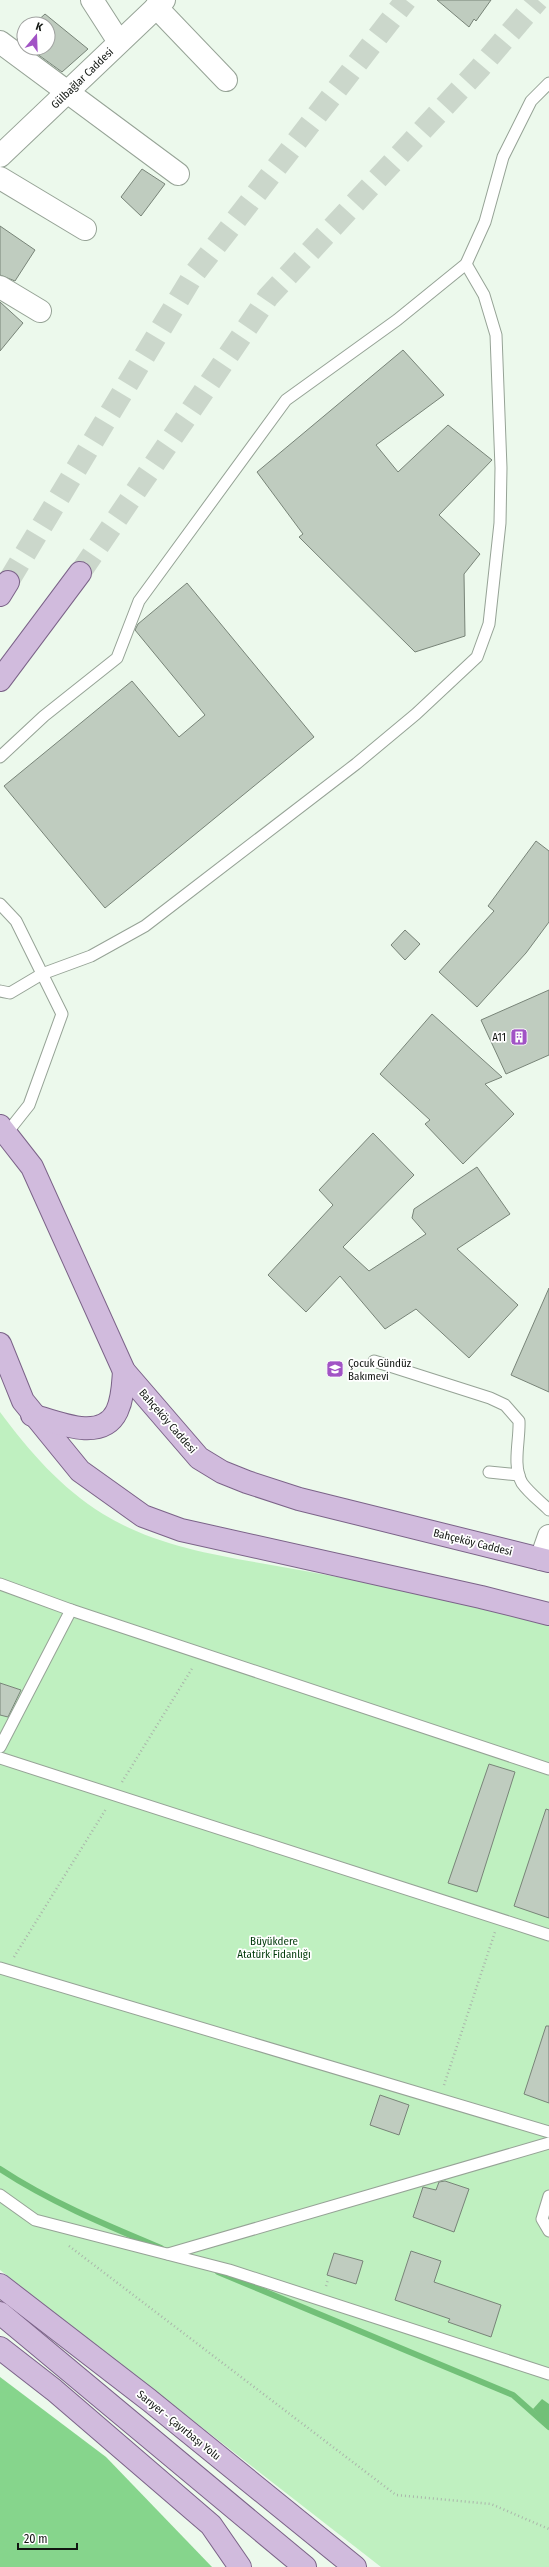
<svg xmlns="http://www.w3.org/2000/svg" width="549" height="2567" viewBox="0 0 549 2567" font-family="'Fira Sans Condensed',sans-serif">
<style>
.green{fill:#bff0c0}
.forest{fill:#86d58c}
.water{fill:#72c078}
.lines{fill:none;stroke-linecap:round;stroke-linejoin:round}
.stream{stroke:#72c078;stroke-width:6}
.building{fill:#bfccbf;stroke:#788478}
.primary-tunnel{stroke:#cbd7cb;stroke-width:22;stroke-dasharray:22 11;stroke-linecap:butt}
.service-casing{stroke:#96a396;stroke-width:13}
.minor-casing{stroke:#96a396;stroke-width:24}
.primary-casing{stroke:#7b6388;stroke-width:24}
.path{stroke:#aab5aa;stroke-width:2.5;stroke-dasharray:1 3;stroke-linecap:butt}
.service{stroke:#fff;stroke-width:11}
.minor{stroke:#fff;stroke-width:22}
.primary{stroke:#d1bbdd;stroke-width:22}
.labels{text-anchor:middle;stroke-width:3.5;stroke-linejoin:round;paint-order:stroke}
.street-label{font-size:11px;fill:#121612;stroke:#fff}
.poi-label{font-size:11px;fill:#121612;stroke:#fff;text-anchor:end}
.park-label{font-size:11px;fill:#003a0a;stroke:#fff}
</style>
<rect width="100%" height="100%" fill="#ecf9ec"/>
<!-- green -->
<path class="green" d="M0,1412C29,1451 61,1488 103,1514C163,1551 237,1558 305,1571C386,1586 469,1602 549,1624V2567H381L0,2270Z"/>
<!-- forest -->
<polygon class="forest" points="0,2377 106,2457 212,2567 0,2567"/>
<!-- water -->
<polygon class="water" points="542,2399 549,2404 549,2425 533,2409"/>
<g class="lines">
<!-- stream -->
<g class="stream">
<path d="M0,2169C50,2202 106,2225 161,2248"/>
<polyline points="218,2272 513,2395 549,2427"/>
</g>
</g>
<!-- building -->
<g class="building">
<polygon points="437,0 491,0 476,21 474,19 469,27"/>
<polygon points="45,14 88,49 62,72 29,48 48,48 48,24 34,24"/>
<polygon points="24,33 24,44 17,39"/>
<polygon points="142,169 165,184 141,216 121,197"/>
<polygon points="0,226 35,250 15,281 0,275"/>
<polygon points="0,302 23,323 0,351"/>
<polygon points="403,350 444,395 376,445 398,472 448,425 492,460 439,515 480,554 464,574 465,636 415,652 299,537 303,534 257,472"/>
<polygon points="187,583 314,737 105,908 4,786 132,681 179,737 205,715 135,630 138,624"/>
<polygon points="536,841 549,851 549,922 526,953 477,1007 439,972 494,911 488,906"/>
<polygon points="405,930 420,944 405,960 391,945"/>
<polygon points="549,990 549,1055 506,1074 481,1020"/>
<polygon points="432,1014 502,1077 485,1084 514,1114 463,1164 425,1124 430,1120 380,1074"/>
<polygon points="373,1133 414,1175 343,1247 369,1271 426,1234 412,1218 414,1209 477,1167 510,1214 457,1249 518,1305 469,1358 416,1309 385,1329 340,1276 306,1312 268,1275 333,1205 319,1190"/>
<polygon points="549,1288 549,1392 511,1375"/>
<polygon points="0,1683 21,1690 8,1717 0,1715"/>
<polygon points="489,1764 515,1772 477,1892 448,1883"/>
<polygon points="546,1809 549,1810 549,1918 514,1906"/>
<polygon points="546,2026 549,2026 549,2103 524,2094"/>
<polygon points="380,2095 409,2105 399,2135 370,2125"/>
<polygon points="445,2181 469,2189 454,2232 413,2217 423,2187 436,2190 439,2182"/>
<polygon points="411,2251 441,2261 434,2282 501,2305 491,2337 448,2322 450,2319 395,2300"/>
<polygon points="334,2253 363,2261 356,2284 327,2275"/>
</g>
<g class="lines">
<!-- primary-tunnel -->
<g class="primary-tunnel">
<polyline points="80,573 268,297 480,68 538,0"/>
<polyline points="8,582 194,274 406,0"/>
</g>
<!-- service casing -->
<g class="service-casing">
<g id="service">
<polyline points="0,757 44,716 117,658 139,601 286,400 397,320 466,264 485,222 503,157 531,101 549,83"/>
<polyline points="0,904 16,921 62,1014 29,1105 6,1134"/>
<polyline points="0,991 10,993 42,974 91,956 145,926 356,764 416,714 477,657 489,624 500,523 501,468 496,335 484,295 466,264"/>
<path d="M374,1361L490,1398L505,1405L519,1421C520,1440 512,1465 522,1483C529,1493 541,1502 549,1510"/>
<polyline points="489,1472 519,1475"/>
<polyline points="0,1584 71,1610"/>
<polyline points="0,1747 71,1610 549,1769"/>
<polyline points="0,1758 549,1935"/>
<polyline points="0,1968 549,2132"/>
<polyline points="0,2195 35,2220 229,2270 549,2374"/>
<polyline points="549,2196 542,2219 549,2231"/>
<polyline points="168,2254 549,2143"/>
</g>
</g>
<!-- minor casing -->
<g class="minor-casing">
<g id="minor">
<polyline points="92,0 119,42"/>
<polyline points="156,7 226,80"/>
<polyline points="0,42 178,174"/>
<polyline points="0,156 164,0"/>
<polyline points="0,178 85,229"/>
<polyline points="0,287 40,311"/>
<polyline points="541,1559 549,1536"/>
</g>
</g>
<!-- primary casing -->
<g class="primary-casing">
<g id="primary">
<polyline points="0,595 8,582"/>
<polyline points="0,680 80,573"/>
<polyline points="0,1126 32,1167 124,1371 199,1458 222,1472 247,1482 299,1499 549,1561"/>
<polyline points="0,1344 23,1401 80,1471 143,1516 181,1530 481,1597 549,1614"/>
<path d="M32,1415C56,1422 102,1443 117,1411C123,1398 123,1384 124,1371"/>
<polyline points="0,2285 149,2400 355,2567"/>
<polyline points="0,2313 305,2567"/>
<polyline points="0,2348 54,2390 211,2525 240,2567"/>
</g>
</g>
<!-- path -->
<g class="path">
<polyline points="122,1782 193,1667"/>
<polyline points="14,1957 106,1809"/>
<polyline points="444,2085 495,1932"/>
<polyline points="69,2246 396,2495 491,2504 549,2529"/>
<polyline points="326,2286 328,2280"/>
</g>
<!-- service -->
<use href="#service" class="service"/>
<!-- minor -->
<use href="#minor" class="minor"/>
<!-- primary -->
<use href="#primary" class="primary"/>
</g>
<!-- icons -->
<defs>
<g id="building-square" transform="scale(0.9)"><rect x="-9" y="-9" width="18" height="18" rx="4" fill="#a153c5" stroke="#fff"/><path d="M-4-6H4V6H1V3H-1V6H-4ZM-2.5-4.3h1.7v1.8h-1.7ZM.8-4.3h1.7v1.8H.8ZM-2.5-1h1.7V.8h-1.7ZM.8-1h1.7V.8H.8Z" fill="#fff"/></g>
<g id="school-square" transform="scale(0.9)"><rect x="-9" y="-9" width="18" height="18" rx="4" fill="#a153c5" stroke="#fff"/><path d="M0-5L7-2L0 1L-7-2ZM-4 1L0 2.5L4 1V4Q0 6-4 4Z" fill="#fff"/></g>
</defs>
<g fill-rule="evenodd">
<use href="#building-square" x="519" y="1037"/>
<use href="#school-square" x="335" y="1369"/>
</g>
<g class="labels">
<!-- street labels -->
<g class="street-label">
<text transform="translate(82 78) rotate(-44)" y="4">Gülbağlar Caddesi</text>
<text transform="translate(168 1421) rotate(49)" y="4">Bahçeköy Caddesi</text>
<text transform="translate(473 1542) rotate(14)" y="4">Bahçeköy Caddesi</text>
<text transform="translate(179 2425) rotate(39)" y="4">Sarıyer - Çayırbaşı Yolu</text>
</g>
<!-- poi labels -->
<g class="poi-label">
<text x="506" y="1041">A11</text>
<text x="348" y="1367" text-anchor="start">Çocuk Gündüz<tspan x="348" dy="13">Bakımevi</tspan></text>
</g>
<!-- park labels -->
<g class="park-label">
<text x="274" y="1945">Büyükdere<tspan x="274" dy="13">Atatürk Fidanlığı</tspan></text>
</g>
</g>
<!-- north arrow -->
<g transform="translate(36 36) rotate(19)"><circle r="19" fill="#ffffff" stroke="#a0a2a0"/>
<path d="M0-3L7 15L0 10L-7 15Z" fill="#a153c5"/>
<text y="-6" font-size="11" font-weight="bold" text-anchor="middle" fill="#121612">K</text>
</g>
<!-- scale -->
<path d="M18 2543v6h59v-6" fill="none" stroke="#121612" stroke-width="2"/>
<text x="24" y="2543" font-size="12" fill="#121612" stroke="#ffffff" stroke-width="3" paint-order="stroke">20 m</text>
</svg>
